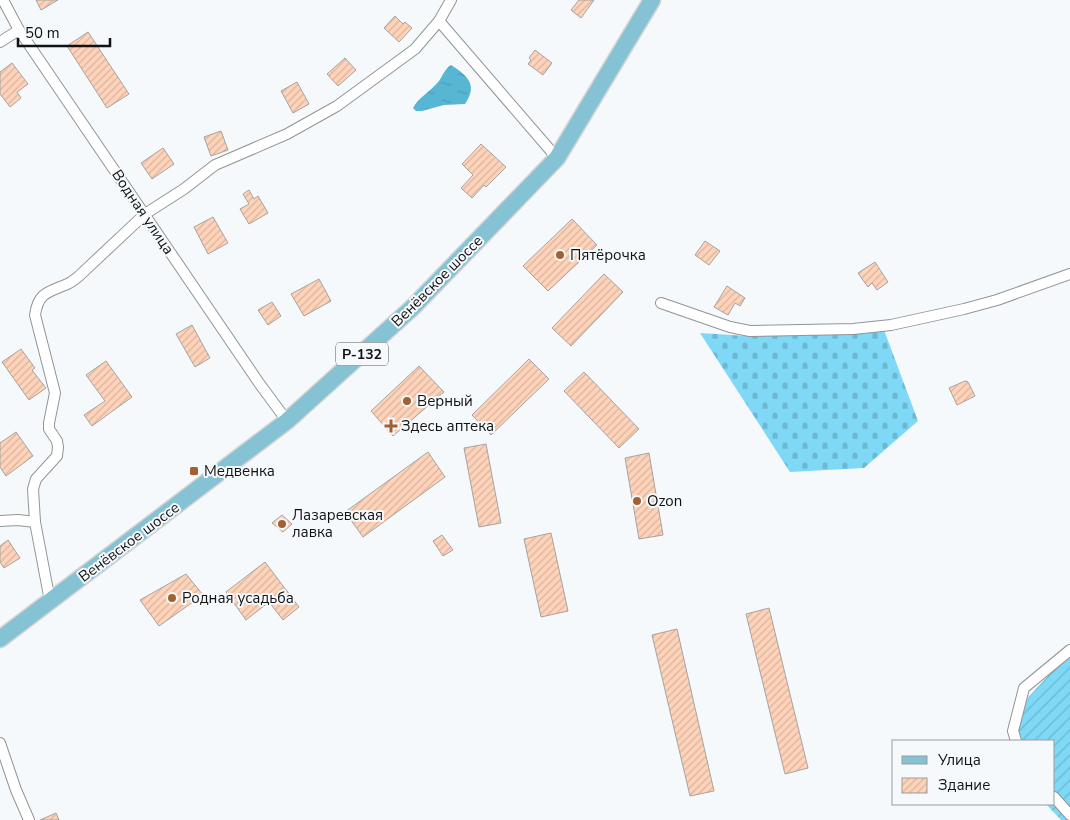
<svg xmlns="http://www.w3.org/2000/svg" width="1070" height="820" viewBox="0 0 1070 820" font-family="'Nunito Sans',sans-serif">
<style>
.cemetery{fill:url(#cemetery-stones)}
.garden{fill:url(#garden-furrows)}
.water{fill:url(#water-ripples)}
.building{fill:url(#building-hatch);stroke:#a6a3a1}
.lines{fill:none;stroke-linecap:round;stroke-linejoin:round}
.minor-casing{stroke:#919596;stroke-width:12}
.primary-casing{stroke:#d4d4d5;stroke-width:19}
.minor{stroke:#fff;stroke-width:10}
.primary{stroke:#85c2d4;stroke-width:16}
.poi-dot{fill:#a45f32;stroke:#f5f9fb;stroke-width:2}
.labels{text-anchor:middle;stroke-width:4;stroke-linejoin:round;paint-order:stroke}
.shield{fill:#f5f9fb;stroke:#555759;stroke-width:1}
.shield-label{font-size:14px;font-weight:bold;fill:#111213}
.street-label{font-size:15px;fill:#111213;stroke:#f5f9fb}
.poi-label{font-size:15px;fill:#111213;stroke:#f5f9fb;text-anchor:start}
</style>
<defs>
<pattern id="cemetery-stones" width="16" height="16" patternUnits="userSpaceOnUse" patternTransform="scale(1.25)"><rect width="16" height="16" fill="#7ed8f6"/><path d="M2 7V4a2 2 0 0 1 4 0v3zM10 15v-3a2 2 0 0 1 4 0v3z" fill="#6cb8d2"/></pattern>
<pattern id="garden-furrows" width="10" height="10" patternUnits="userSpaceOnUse" patternTransform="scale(1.25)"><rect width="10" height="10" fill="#7ed8f6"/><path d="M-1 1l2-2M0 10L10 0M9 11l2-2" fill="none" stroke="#6cb8d2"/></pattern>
<pattern id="water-ripples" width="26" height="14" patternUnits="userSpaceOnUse" patternTransform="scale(1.25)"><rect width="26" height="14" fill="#57b6d4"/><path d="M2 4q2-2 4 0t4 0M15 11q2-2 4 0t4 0" fill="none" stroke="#4b9bb5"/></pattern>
<pattern id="building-hatch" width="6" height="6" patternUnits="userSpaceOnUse" patternTransform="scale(1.25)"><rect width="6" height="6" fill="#fed3b9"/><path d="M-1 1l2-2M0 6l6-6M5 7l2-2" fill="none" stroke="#d9b49e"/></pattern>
</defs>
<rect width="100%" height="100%" fill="#f5f9fb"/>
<!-- cemetery -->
<polygon class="cemetery" points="884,330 918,421 864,468 790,472 700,333 747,336"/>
<!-- garden -->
<polygon class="garden" points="1070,652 1070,820 1061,820 1046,804 1054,804 1054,741 1014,741 1023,703"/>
<!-- water -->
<path class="water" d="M451,65C468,76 478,85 465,104L444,105L422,111H416L413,108C419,97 431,91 439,81C443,75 445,69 451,65Z"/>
<!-- building -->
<g class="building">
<polygon points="36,0 58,0 41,10"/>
<polygon points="579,0 594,0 581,18 571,10"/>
<polygon points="395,16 403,24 405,22 412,28 399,42 384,28"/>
<polygon points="88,32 129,94 107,108 67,46"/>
<polygon points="535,50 552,63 543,75 528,64 531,60 529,58"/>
<polygon points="345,58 356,70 338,86 327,74"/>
<polygon points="12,63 28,84 17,92 21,98 10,107 0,94 0,72"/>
<polygon points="297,82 309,104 293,113 281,91"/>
<polygon points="221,131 228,150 211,156 204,137"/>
<polygon points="481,144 506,167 486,187 484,185 472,198 461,188 473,175 462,164"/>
<polygon points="163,148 174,164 152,179 141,163"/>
<polygon points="249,190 254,199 258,196 268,213 249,224 240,209 249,204 243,194"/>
<polygon points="213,217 228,243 208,254 194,227"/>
<polygon points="572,219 597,245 548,291 523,266"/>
<polygon points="705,241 720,251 709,265 695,255"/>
<polygon points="875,262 888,282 877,290 872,283 868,287 858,273"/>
<polygon points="604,274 623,292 571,346 552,328"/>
<polygon points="319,279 331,301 304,316 291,294"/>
<polygon points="727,286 745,298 740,306 735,303 728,315 714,307"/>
<polygon points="272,302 281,316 268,325 258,310"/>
<polygon points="192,325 210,358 195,367 176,334"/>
<polygon points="21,349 35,368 32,370 46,388 29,400 2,362"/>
<polygon points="529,359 549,379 491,435 472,415"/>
<polygon points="106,361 132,397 92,426 84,415 105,401 86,375"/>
<polygon points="419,366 444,392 393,436 371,411"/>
<polygon points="584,372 639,429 619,448 564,391"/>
<polygon points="965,381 968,382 975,396 957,405 949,388"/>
<polygon points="16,432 33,456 6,476 0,467 0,443"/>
<polygon points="486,444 501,523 479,527 464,448"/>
<polygon points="428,452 445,477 363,537 345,512"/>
<polygon points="649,453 663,535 639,539 625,458"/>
<polygon points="282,515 292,524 283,532 272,523"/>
<polygon points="551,533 568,611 541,617 524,539"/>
<polygon points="442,535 453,550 443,556 433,541"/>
<polygon points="8,540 20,558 4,568 0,562 0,546"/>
<polygon points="265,562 299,607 283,620 269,602 246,620 226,592"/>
<polygon points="186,574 203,595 159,626 140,600"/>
<polygon points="769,608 808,768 785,774 746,614"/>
<polygon points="677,629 714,791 690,796 652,635"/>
<polygon points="56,813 59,820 40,820"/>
</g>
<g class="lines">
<!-- minor casing -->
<g class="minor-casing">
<g id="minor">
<polyline points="3,0 19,30 259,383 287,421"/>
<polyline points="439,21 557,158"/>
<polyline points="0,42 19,30"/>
<polyline points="661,303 730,327 750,331 853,329 891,325 964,309 997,300 1070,274"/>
<polyline points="0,521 18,520 35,522 50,601"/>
<path d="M35,522L33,489L36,479L57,456L58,447L57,441L49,429V423L55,393L35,315C38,293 48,292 65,285C71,283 75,279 79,276L145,214L184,189L215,165L287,134L337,106L415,49L439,21L451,0"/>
<polyline points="1016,741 1013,731 1024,688 1070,650"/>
<polyline points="0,743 16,790 29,820"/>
<polyline points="1054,797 1070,815"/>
</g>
</g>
<!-- primary casing -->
<g class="primary-casing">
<polyline id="primary" points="0,639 287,421 413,307 557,158 652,0"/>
</g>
<!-- minor -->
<use href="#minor" class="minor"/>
<!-- primary -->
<use href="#primary" class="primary"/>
</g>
<!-- markers -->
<g class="poi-dot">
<circle cx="560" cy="255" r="5"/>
<circle cx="407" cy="401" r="5"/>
<path d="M388.5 418.5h5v5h5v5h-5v5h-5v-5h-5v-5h5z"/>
<rect x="189" y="466" width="10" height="10" rx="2.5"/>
<circle cx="637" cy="501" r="5"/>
<circle cx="282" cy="524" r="5"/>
<circle cx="172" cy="598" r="5"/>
</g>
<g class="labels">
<!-- shield labels -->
<rect class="shield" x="336" y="342.5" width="52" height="23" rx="4"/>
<g class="shield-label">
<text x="362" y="359">Р-132</text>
</g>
<!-- street labels -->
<g class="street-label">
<text transform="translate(143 212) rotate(56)" y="5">Водная улица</text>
<text transform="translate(437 281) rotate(-45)" y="5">Венёвское шоссе</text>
<text transform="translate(129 542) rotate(-37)" y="5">Венёвское шоссе</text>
</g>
<!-- poi labels -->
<g class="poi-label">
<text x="570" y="260">Пятёрочка</text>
<text x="417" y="406">Верный</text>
<text x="401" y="431">Здесь аптека</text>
<text x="204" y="476">Медвенка</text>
<text x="647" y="506">Ozon</text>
<text x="292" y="520">Лазаревская<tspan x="292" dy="17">лавка</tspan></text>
<text x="182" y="603">Родная усадьба</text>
</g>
</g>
<!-- legend -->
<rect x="892" y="740" width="162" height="65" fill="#f5f9fb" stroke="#9a9d9e"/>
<rect x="902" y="756" width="25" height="8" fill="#85c2d4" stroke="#9a9d9e"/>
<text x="938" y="765" font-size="15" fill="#111213">Улица</text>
<rect x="902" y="778" width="25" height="15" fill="url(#building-hatch)" stroke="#9a9d9e"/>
<text x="938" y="790" font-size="15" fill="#111213">Здание</text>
<!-- scale -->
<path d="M18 38v8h92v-8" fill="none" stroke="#111213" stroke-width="2.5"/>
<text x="25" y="38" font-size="15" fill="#111213" stroke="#f5f9fb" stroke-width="4" paint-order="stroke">50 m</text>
</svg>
